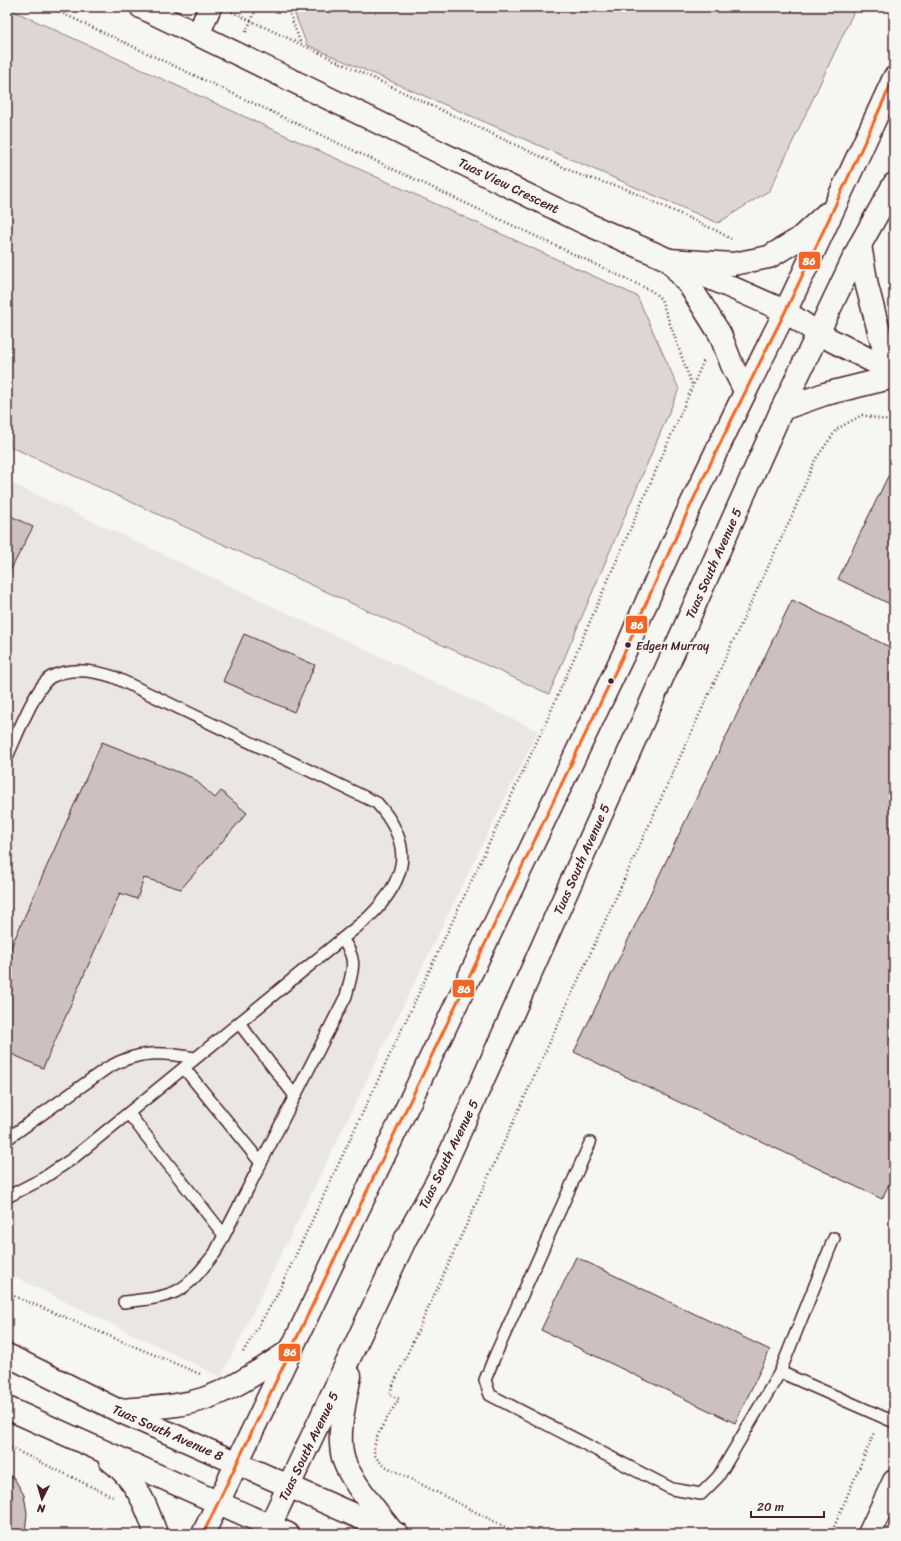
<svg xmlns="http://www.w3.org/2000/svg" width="901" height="1541" viewBox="0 0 901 1541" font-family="Sriracha,sans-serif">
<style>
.built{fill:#e9e6e3}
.green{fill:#ddd6d5;stroke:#947a80}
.building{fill:#ccc1c0;stroke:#4a1f2b}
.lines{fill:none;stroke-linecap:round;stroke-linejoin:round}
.lane-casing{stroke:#4a1f2b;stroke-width:14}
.street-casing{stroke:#4a1f2b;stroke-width:25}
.secondary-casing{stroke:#4a1f2b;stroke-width:25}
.path{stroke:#4a1f2b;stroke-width:2.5;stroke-dasharray:1 3;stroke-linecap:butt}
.lane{stroke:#f6f6f2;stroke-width:11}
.street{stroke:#f6f6f2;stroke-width:22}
.secondary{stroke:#f6f6f2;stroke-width:22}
.bus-1-casing{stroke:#f6f6f2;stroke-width:6}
.bus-1{stroke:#f26522;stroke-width:3}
.bus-dot{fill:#4a1f2b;stroke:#f6f6f2;stroke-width:1.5}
.labels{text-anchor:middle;stroke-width:4;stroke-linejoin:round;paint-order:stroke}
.bus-label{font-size:12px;fill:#4a1f2b;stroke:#f6f6f2;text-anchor:start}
.street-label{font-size:13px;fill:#4a1f2b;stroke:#f6f6f2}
.line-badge{stroke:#f6f6f2;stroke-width:1.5}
.badge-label{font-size:11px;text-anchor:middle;font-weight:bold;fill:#fff}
</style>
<rect width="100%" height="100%" fill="#f6f6f2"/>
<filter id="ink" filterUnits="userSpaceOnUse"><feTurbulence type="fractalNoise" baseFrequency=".025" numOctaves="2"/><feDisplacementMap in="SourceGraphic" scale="8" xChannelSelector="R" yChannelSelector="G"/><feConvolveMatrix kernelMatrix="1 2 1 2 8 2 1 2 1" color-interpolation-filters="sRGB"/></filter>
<g filter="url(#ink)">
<!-- built -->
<polygon class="built" points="7,481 538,731 221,1377 7,1273"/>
<!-- green -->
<g class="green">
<polygon points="292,7 856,7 770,190 718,223 307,45"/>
<polygon points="7,8 637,296 679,389 549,694 7,445"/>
</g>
<!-- building -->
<g class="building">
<polygon points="894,464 894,606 838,579"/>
<polygon points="7,514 33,527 7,577"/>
<polygon points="792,600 894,649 894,1173 882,1199 574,1052"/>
<polygon points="244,634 315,665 294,712 223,681"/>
<polygon points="102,742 193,778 215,798 221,791 247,813 181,889 144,878 137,899 120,893 43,1068 7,1052 7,956"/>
<polygon points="576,1257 770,1350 735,1423 541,1330"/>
<polygon points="7,1474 14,1478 24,1495 27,1513 25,1534 7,1534"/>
</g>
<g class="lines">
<!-- lane casing -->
<g class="lane-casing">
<g id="lane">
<path d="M7,757C15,740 36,685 51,677C70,667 95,671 114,677L377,803C415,846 407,879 369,917L72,1159L42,1179L7,1197"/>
<polyline points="239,1023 295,1096"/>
<polyline points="184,1068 261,1163"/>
<polyline points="129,1114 224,1235"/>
<path d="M7,1139L107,1068C139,1050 161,1052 195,1058"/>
<polyline points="590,1143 494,1358 485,1380 490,1395 672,1489 701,1494 718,1477 780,1372 894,1422"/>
<path d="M124,1302C141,1300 159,1299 175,1292C191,1285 204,1266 215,1253L346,996C352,971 359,961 342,939"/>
<polyline points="780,1372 834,1238"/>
</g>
</g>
<!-- street casing -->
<g class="street-casing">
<g id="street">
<polyline points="141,7 585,223 785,311 819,334 894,372"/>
<polyline points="198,35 210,7"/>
<polyline points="869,1534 894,1481"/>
</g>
</g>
<!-- secondary casing -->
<g class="secondary-casing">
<g id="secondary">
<polyline points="860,245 867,286 889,369"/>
<polyline points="669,260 733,264 769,257 799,239 826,214"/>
<polyline points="669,260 690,286 720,334 732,365 745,391"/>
<polyline points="782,409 825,394 894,377"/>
<polyline points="7,1355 117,1410 397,1534"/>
<path d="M350,1376C345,1400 336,1437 344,1461C351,1481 378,1513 391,1530"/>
<polyline points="7,1408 288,1534"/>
<path d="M121,1410C139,1408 158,1408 176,1405C219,1400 257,1373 292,1349"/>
<path d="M110,1460C136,1480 146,1504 156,1534"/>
<path d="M203,1534L628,645C676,532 730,422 785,312C822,235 858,156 894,78"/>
<polyline points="266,1534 406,1238 440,1176 782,409 860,245 894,184"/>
</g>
</g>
<!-- path -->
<g class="path">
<polyline points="49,7 652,291 661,299 692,385"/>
<polyline points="287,7 301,44"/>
<polyline points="232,12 582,176 626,189 717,231 731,239"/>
<polyline points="246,32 257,7"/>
<polyline points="7,1293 200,1374"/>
<polyline points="243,1352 277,1295 547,720 704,360"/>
<polyline points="889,1400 894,1388"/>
<polyline points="7,1446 113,1497"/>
<path d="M519,1534L387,1467C381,1463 374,1458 374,1450C373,1437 392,1411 399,1399L389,1394L734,639L791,518L815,460L837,429L862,415L894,422"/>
<polyline points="831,1534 874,1433"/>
</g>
<!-- lane -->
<use href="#lane" class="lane"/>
<!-- street -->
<use href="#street" class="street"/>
<!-- secondary -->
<use href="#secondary" class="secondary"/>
<!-- bus-1 casing -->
<g class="bus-1-casing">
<path id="bus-1" d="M203,1534L628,645C676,532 730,422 785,312C822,235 858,156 894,78"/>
</g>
<!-- bus-1 -->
<use href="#bus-1" class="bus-1"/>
</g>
</g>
<!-- markers -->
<g class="bus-dot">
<circle cx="628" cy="645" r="3.5"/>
<circle cx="611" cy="681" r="3.5"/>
</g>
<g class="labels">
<!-- bus labels -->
<g class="bus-label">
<text x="636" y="650">Edgen Murray</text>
</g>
<!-- street labels -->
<g class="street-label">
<text transform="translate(509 185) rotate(26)" y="5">Tuas View Crescent</text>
<text transform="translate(713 563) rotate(-66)" y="5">Tuas South Avenue 5</text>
<text transform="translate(581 859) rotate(-66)" y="5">Tuas South Avenue 5</text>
<text transform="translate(448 1154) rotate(-64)" y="5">Tuas South Avenue 5</text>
<text transform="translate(168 1432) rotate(24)" y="5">Tuas South Avenue 8</text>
<text transform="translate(308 1446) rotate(-64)" y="5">Tuas South Avenue 5</text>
</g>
</g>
<g class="line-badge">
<rect x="798" y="251" width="23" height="19" rx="4" fill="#f26522"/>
<rect x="625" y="615" width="23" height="19" rx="4" fill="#f26522"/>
<rect x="452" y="979" width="23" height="19" rx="4" fill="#f26522"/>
<rect x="278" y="1343" width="23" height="19" rx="4" fill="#f26522"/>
</g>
<g class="badge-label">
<text x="809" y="265">86</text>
<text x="637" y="629">86</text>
<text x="464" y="993">86</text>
<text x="290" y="1356">86</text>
</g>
<!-- margin -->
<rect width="901" height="1541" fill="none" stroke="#f6f6f2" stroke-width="24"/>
<rect x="12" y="12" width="877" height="1517" fill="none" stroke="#4a1f2b" stroke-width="1.5" filter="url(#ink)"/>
<!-- north arrow -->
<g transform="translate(42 1499) rotate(185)" stroke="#f6f6f2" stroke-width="3" paint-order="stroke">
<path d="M0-3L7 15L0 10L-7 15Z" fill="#4a1f2b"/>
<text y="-6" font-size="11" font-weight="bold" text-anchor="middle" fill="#4a1f2b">N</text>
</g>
<!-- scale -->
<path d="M751 1511v6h73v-6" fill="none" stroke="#4a1f2b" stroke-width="2"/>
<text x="757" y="1511" font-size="12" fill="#4a1f2b" stroke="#f6f6f2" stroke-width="3" paint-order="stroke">20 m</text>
</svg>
